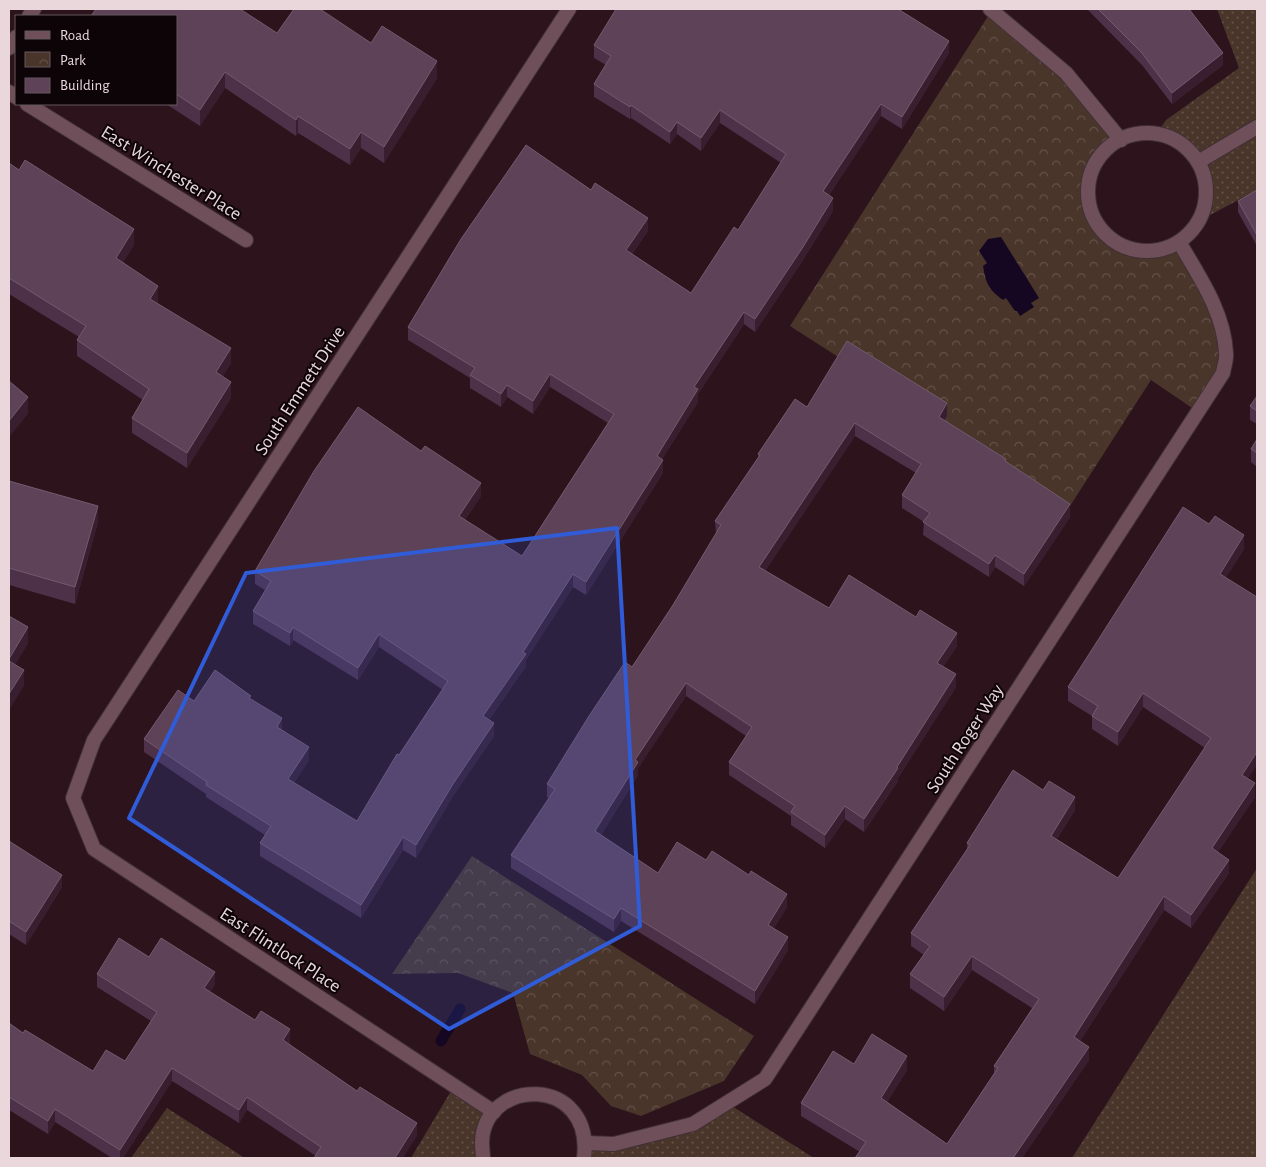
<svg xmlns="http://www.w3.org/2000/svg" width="1266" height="1167" viewBox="0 0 1266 1167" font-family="'Alegreya Sans',sans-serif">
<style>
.grass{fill:url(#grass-dots)}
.park{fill:url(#park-crowns)}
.water{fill:#150721}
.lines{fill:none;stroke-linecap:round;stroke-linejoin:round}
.stream{stroke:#150721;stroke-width:11}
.minor-casing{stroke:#423036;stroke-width:16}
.minor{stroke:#6f505a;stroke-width:14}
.wall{fill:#4d3148}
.shaded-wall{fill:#391e30}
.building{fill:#5e4358;stroke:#735a6d}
.marked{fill:#315cd8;fill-opacity:0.2;stroke:#315cd8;stroke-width:4;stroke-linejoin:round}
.labels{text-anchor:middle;stroke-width:4;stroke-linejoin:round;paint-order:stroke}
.street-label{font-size:19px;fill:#e9d7dc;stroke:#0d0407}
</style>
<defs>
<pattern id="grass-dots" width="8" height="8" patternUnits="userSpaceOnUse" patternTransform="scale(1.25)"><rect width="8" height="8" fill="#4a352a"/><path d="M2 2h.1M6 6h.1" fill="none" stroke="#645248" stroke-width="1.8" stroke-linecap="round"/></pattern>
<pattern id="park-crowns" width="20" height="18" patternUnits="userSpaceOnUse" patternTransform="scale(1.25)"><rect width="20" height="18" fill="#4a352a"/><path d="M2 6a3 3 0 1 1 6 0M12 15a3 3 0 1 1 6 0" fill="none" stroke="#645248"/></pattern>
</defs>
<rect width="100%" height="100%" fill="#2c131c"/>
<!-- grass -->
<g class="grass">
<path d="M1217,9H1257V190L1199,221C1201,215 1204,208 1206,202C1212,168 1187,142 1156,135L1166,120L1239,68Z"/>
<polygon points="1257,868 1257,1158 1072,1158"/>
<polygon points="454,1086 494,1112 483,1158 411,1158"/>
<polygon points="727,1103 814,1158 584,1158 586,1143 692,1124"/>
<polygon points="167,1108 245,1158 131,1158"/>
</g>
<!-- park -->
<g class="park">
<path d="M992,10L1066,73L1115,142C1111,146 1105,150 1101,155C1061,206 1119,275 1179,242L1213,302L1227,355L1198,412L1151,380L1070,506L790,326Z"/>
<polygon points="472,856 754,1036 724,1081 641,1116 611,1106 582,1075 530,1054 513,993 458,973 392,974"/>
</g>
<!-- water -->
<path class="water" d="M1001,237L1039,298L1031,303L1034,307L1020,316L1017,311H1015L1006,298L1003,300C988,289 986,283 983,266L987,263L979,251L988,239Z"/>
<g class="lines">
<!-- stream -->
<polyline class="stream" points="441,1041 460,1009"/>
<!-- minor casing -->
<g class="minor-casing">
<g id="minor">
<polyline points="990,9 1066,73 1121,140"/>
<polyline points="29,16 34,9"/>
<polyline points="9,48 16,37"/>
<polyline points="9,92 16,97"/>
<polyline points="27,104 246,240"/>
<circle cx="1147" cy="192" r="59"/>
<polyline points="1198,162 1257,127"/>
<polyline points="494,1112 94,849 73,798 94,740 569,9"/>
<path d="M586,1143L614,1144L693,1124L765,1079L1223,373C1224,366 1227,359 1226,353C1224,312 1199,276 1179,242"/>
<path d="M483,1158C483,1153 482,1148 482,1143C483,1077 594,1074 584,1158"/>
</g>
</g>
<!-- minor -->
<use href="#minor" class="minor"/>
</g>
<!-- wall -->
<g class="wall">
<polygon points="1087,9 1189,9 1223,65 1172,104 1142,65"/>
<polygon points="176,16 277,33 371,43 437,78 384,163 361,148 350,165 298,133 296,136 225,88 200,126 166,104 176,104"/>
<polygon points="594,45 949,53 902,129 881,116 829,195 833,211 803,260 755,332 744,324 698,394 698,402 662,459 663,473 586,595 573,587 526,660 526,666 489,720 494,736 453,796 416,858 403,850 361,918 260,856 260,843 265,835 206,797 206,794 144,752 144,739 194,701 251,700 282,730 309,760 294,783 357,821 399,755 443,690 379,647 358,680 293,640 290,646 253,624 253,611 265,590 255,584 255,571 481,496 465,520 522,556 608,423 550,387 533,414 507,397 501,407 470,388 470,378 408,340 408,327 648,231 632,254 691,293 738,230 781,163 720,123 701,151 677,134 670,144 631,118 630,119 594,97 594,84 606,65 594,58"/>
<polygon points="9,163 134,245 123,262 158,301 157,303 231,363 222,377 231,398 187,468 132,433 132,418 143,400 77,356 77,340 79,337 9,294"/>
<polygon points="1257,190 1257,246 1238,212 1238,201"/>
<polygon points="1257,396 1257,424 1250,420 1250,406"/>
<polygon points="807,407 947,416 945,420 1006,461 1070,517 1024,586 995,567 989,577 923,535 924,522 902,508 902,495 916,473 855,436 765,571 829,608 957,646 943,667 956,687 898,778 898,781 864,832 845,819 825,848 791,825 791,816 729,775 729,762 746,736 686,696 638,768 638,775 601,835 658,873 706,860 787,907 774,928 788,950 755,1004 621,921 614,932 511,868 511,855 549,798 547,797 547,784 632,667 673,605 716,534 715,521 758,458 758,454"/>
<polygon points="1257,439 1257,467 1251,462 1251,449"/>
<polygon points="9,481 98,522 75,604 9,585"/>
<polygon points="1244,549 1226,577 1248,779 1255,797 1218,852 1229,873 1191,928 1164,910 1080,1041 1089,1060 1022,1158 855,1158 860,1152 801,1116 801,1103 854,1064 907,1070 887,1102 947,1144 994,1074 994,1066 1032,1008 972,970 944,1011 910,988 910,974 924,955 911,946 911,933 967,850 967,843 1075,810 1057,839 1118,878 1205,748 1143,707 1118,746 1092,729 1092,716 1068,701 1068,687"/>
<polygon points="9,841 62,887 26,945 9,934"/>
<polygon points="149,957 215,984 210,992 290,1042 289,1044 417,1136 316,1156 247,1110 239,1123 172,1081 123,1158 112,1158 55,1122 48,1134 9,1110 9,1023 23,1033 93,1071 125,1061 151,1021 97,987 97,974"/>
</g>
<!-- shaded-wall -->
<g class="shaded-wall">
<polygon points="949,41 949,53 902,129 902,117"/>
<polygon points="1223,53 1223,65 1172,104 1172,93"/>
<polygon points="437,61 437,78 384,163 384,147"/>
<polygon points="225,72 225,88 200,126 200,110"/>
<polygon points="881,104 881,116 823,204 823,191"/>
<polygon points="631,105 631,118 630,119 630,107"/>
<polygon points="720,110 720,123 701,151 701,138"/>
<polygon points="298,116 298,133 296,136 296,120"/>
<polygon points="677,122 677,134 670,144 670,132"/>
<polygon points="361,132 361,148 350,165 350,149"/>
<polygon points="833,198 833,211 803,260 755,332 755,319"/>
<polygon points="648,218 648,231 626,262 626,250"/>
<polygon points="134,229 134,245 116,273 116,258"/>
<polygon points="158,286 158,301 150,314 150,299"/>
<polygon points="744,312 744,324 698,394 698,402 657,468 657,456 694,387"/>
<polygon points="231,348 231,363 216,388 216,372"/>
<polygon points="550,374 550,387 533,414 533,401"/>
<polygon points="231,382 231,398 187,468 187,453"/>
<polygon points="507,385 507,397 501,407 501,394"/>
<polygon points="28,397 28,414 9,437 9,421"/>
<polygon points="947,403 947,416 939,429 939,417"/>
<polygon points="855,423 855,436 759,580 759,567"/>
<polygon points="663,460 663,473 586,595 586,582"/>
<polygon points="481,483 481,496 459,529 459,516"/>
<polygon points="1070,504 1070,517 1024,586 1024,574"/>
<polygon points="98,506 98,522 75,604 75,587"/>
<polygon points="1244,535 1244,549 1220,587 1220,574"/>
<polygon points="995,555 995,567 989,577 989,564"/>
<polygon points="573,574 573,587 526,660 526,666 483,729 483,716"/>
<polygon points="28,627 28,644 9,675 9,659"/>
<polygon points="293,627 293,640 290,646 290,633"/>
<polygon points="957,633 957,646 937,676 937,663"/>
<polygon points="379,634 379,647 358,680 358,668"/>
<polygon points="24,670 24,686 9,710 9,694"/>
<polygon points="956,674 956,687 898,778 898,781 864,832 864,819"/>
<polygon points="686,683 686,696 638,768 638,775 595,844 595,831 635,760"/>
<polygon points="1143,693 1143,707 1118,746 1118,732"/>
<polygon points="282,718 282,731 277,727"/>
<polygon points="494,723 494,736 453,796 416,858 416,845 453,784"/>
<polygon points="309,747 309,760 288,792 288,779"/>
<polygon points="1257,752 1257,765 1242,788 1242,775"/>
<polygon points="1255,783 1255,797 1212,861 1212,848"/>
<polygon points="1075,797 1075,810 1051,849 1051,836"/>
<polygon points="845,806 845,819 825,848 825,835"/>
<polygon points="403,837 403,850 361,918 361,905"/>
<polygon points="1229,860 1229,873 1191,928 1191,915"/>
<polygon points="62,875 62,887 26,945 26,932"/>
<polygon points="787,894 787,907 768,938 768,925"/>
<polygon points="1164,896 1164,910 1074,1050 1074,1037"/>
<polygon points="621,908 621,921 614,932 614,919"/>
<polygon points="788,937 788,950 755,1004 755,991"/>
<polygon points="972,956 972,970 944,1011 944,997"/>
<polygon points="215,972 215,984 204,1001 204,988"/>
<polygon points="290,1029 290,1042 283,1053 283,1040"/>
<polygon points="1089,1047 1089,1060 1022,1158 1013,1158"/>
<polygon points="907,1056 907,1070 881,1111 881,1098"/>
<polygon points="172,1068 172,1081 123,1158 120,1158 120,1150"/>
<polygon points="247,1097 247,1110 239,1123 239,1110"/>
<polygon points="55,1109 55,1122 48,1134 48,1121"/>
<polygon points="417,1123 417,1136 403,1158 395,1158"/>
</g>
<!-- building -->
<g class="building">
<polygon points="96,9 240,9 277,33 294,9 320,9 371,43 382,26 437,61 384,147 361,132 350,149 298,116 296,120 225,72 200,110 176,94 176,16 91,16"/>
<polygon points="616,9 898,9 949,41 902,117 881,104 823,191 833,198 803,247 755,319 744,312 694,387 698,389 657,456 663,460 586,582 573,574 523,652 526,654 483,716 494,723 453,784 416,845 403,837 361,905 260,843 271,826 206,785 207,782 144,739 178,690 194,701 215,670 251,696 249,698 282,718 277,727 309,747 288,779 357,821 397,754 399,755 448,681 379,634 358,668 293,627 290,633 253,611 271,581 255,571 314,471 358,407 421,451 425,446 481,483 459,516 522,556 614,414 550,374 533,401 507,385 501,394 470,375 475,368 408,327 461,239 526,145 591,190 595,183 648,218 626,250 691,293 734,227 738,230 786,154 720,110 701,138 677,122 670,132 631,105 630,107 594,84 611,56 594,45"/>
<polygon points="1098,9 1189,9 1223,53 1172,93 1142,53"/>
<polygon points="25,160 134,229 116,258 158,286 150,299 231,348 216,372 231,382 187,453 132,418 149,389 77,340 86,326 9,278 9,163 19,170"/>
<polygon points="1257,190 1257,235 1238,201"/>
<polygon points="847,341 947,403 939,417 1006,459 1005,461 1070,504 1024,574 995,555 989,564 923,522 930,513 902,495 921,464 855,423 759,567 829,608 849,575 916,617 920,610 957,633 937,663 956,674 897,767 898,768 864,819 845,806 825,835 791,812 795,806 729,762 752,727 686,683 635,760 638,762 595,831 658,873 677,842 706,860 712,851 749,875 751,871 787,894 768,925 788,937 755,991 621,908 614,919 511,855 555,789 547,784 589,716 625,662 632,667 673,605 721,525 715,521 760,455 758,454 795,399 807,407"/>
<polygon points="9,381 28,397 9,421"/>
<polygon points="1257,396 1257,411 1250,406"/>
<polygon points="1257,439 1257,453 1251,449"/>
<polygon points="9,481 98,506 75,587 9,568"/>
<polygon points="1183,507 1209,524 1215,516 1244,535 1220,574 1257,597 1257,752 1242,775 1255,783 1212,848 1229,860 1191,915 1164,896 1074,1037 1089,1047 1013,1158 855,1158 866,1142 801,1103 833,1051 854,1064 872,1034 907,1056 881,1098 947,1144 998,1068 994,1066 1039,999 972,956 944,997 910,974 930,946 911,933 970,845 967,843 1013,770 1043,790 1049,781 1075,797 1051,836 1118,878 1211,738 1143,693 1118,732 1092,716 1098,706 1068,687"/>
<polygon points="9,616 28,627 9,659"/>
<polygon points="9,661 24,670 9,694"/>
<polygon points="9,841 62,875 26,932 9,921"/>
<polygon points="119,938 149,957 161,938 215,972 204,988 255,1020 261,1011 290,1029 283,1040 357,1091 360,1087 417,1123 395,1158 314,1158 321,1147 247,1097 239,1110 172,1068 120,1150 55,1109 48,1121 9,1097 9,1023 23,1033 25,1030 93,1071 106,1050 125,1061 157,1012 97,974"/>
</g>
<!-- marked area -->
<path class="marked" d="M617,528L640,926L449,1029L129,818L246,573Z"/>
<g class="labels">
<!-- street labels -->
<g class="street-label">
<text transform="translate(172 172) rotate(32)" y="7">East Winchester Place</text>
<text transform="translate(299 390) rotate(-57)" y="7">South Emmett Drive</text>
<text transform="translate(964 738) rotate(-57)" y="7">South Roger Way</text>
<text transform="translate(281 949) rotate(33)" y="7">East Flintlock Place</text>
</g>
</g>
<!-- border -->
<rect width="1266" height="1167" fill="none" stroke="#e9d7dc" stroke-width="20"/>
<!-- legend -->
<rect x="15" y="15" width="162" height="90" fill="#0d0407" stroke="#65585c"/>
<rect x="25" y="31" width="25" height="8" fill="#6f505a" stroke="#65585c"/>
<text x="60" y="40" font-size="15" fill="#e9d7dc">Road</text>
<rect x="25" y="52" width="25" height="15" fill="url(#park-crowns)" stroke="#65585c"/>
<text x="60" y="65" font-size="15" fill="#e9d7dc">Park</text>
<rect x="25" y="78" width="25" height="15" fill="#5e4358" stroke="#65585c"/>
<text x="60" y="90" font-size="15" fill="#e9d7dc">Building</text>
</svg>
